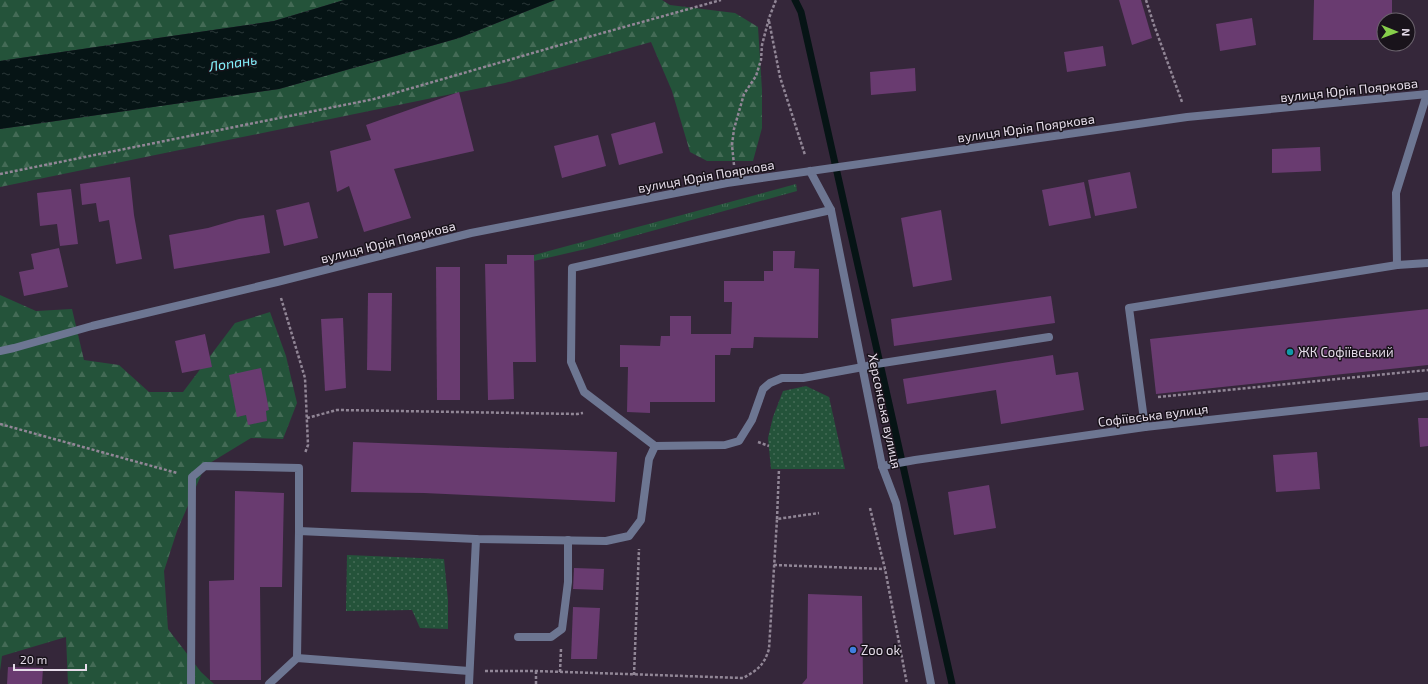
<svg xmlns="http://www.w3.org/2000/svg" width="1428" height="684" viewBox="0 0 1428 684" font-family="'Exo 2',sans-serif">
<style>
.grass{fill:url(#grass-tufts)}
.forest{fill:url(#forest-firs)}
.park{fill:url(#park-dots)}
.water{fill:url(#water-ripples)}
.lines{fill:none;stroke-linecap:round;stroke-linejoin:round}
.stream{stroke:#061415;stroke-width:7}
.building{fill:#693b70}
.path{stroke:#918696;stroke-width:2.5;stroke-dasharray:3 2;stroke-linecap:butt}
.service{stroke:#6d7692;stroke-width:8}
.minor{stroke:#6d7692;stroke-width:8}
.culture-dot{fill:#0f9aa8;stroke:#19131b;stroke-width:1.5}
.shop-dot{fill:#3f7fe0;stroke:#19131b;stroke-width:1.5}
.labels{text-anchor:middle;stroke-width:3;stroke-linejoin:round;paint-order:stroke}
.street-label{font-size:13px;fill:#e5dce9;stroke:#19131b}
.poi-label{font-size:13px;fill:#e5dce9;stroke:#19131b;text-anchor:start}
.water-label{font-size:14px;font-style:italic;fill:#83f2fd;stroke:#19131b}
</style>
<defs>
<pattern id="grass-tufts" width="24" height="20" patternUnits="userSpaceOnUse"><rect width="24" height="20" fill="#24533a"/><path d="M3 7l-1-3M5 7V3M7 7l1-3M15 17l-1-3M17 17v-4M19 17l1-3" fill="none" stroke="#446b56"/></pattern>
<pattern id="forest-firs" width="22" height="20" patternUnits="userSpaceOnUse"><rect width="22" height="20" fill="#24533a"/><path d="M5 1l3.5 6h-7zM16 11l3.5 6h-7z" fill="#446b56"/></pattern>
<pattern id="park-dots" width="8" height="8" patternUnits="userSpaceOnUse"><rect width="8" height="8" fill="#24533a"/><path d="M2 2h.1M6 6h.1" fill="none" stroke="#446b56" stroke-width="1.8" stroke-linecap="round"/></pattern>
<pattern id="water-ripples" width="26" height="14" patternUnits="userSpaceOnUse"><rect width="26" height="14" fill="#061415"/><path d="M2 4q2-2 4 0t4 0M15 11q2-2 4 0t4 0" fill="none" stroke="#2a3637"/></pattern>
</defs>
<rect width="100%" height="100%" fill="#35273a"/>
<!-- grass -->
<polygon class="grass" points="796,184 797,191 590,248 534,261 534,255"/>
<!-- forest -->
<g class="forest">
<polygon points="0,0 344,0 274,21 0,61"/>
<polygon points="555,0 662,0 670,5 735,13 758,27 762,90 762,128 753,161 707,161 690,152 672,91 651,42 505,83 0,187 0,129 279,89 459,38"/>
<polygon points="0,295 36,311 72,309 84,360 119,365 149,392 183,392 235,323 270,312 286,356 297,403 283,439 251,438 205,466 177,531 164,571 168,629 201,672 214,684 68,684 66,637 2,656 0,671"/>
</g>
<!-- park -->
<g class="park">
<polygon points="806,386 829,397 845,469 771,469 768,438 773,417 783,391"/>
<polygon points="347,555 444,559 448,600 448,629 420,628 412,610 346,611"/>
</g>
<!-- water -->
<polygon class="water" points="344,0 555,0 459,38 279,89 0,129 0,61 274,21"/>
<g class="lines">
<!-- stream -->
<polyline class="stream" points="795,0 801,12 952,684"/>
</g>
<!-- building -->
<g class="building">
<polygon points="1119,0 1141,0 1152,38 1132,45"/>
<polygon points="1314,0 1392,0 1392,20 1384,20 1384,40 1313,40"/>
<polygon points="1252,18 1256,45 1220,51 1216,24"/>
<polygon points="1103,46 1106,66 1067,72 1064,52"/>
<polygon points="915,68 916,91 871,95 870,72"/>
<polygon points="459,92 474,151 394,169 411,218 364,232 349,186 337,192 330,151 371,140 366,125"/>
<polygon points="655,122 663,153 619,165 611,134"/>
<polygon points="598,135 606,166 562,178 554,146"/>
<polygon points="1320,147 1321,171 1272,173 1272,149"/>
<polygon points="1130,172 1137,208 1095,216 1088,180"/>
<polygon points="130,177 134,215 142,259 116,264 109,220 99,222 96,203 82,205 80,184"/>
<polygon points="1084,182 1091,218 1049,226 1042,190"/>
<polygon points="71,189 78,244 60,246 57,224 40,226 37,193"/>
<polygon points="309,202 318,238 284,246 276,210"/>
<polygon points="941,210 952,280 913,287 901,218"/>
<polygon points="264,215 270,253 174,269 169,235 208,228 239,219"/>
<polygon points="59,248 68,287 24,296 19,272 34,269 31,254"/>
<polygon points="773,251 795,251 794,268 819,269 818,338 754,337 753,348 731,348 730,355 715,355 715,402 650,402 650,413 627,412 628,367 620,367 620,345 660,346 661,336 670,336 670,316 691,316 691,334 731,334 732,302 724,302 724,281 764,281 764,271 773,271"/>
<polygon points="507,255 534,255 536,362 513,362 514,399 488,400 485,264 507,264"/>
<polygon points="436,267 460,267 460,400 437,400"/>
<polygon points="368,293 392,293 391,371 367,370"/>
<polygon points="1051,296 1055,323 894,346 891,319"/>
<polygon points="1428,309 1428,365 1156,394 1150,339"/>
<polygon points="343,318 346,388 325,391 321,319"/>
<polygon points="205,334 212,367 182,373 175,341"/>
<polygon points="1053,355 1056,375 1078,372 1084,410 1001,424 996,390 907,404 903,379"/>
<polygon points="261,368 269,410 266,411 267,421 248,425 246,415 237,417 229,375"/>
<polygon points="1418,418 1428,418 1428,446 1420,447"/>
<polygon points="353,442 617,452 615,502 424,493 351,492"/>
<polygon points="1317,452 1320,489 1276,492 1273,455"/>
<polygon points="989,485 996,528 954,535 948,492"/>
<polygon points="235,491 284,493 282,587 260,587 261,680 210,680 209,581 234,580"/>
<polygon points="574,568 604,569 603,590 573,589"/>
<polygon points="808,594 862,596 863,684 802,684 807,678"/>
<polygon points="573,607 600,608 597,659 571,659"/>
<polygon points="8,667 43,668 42,684 7,684"/>
</g>
<g class="lines">
<!-- path -->
<g class="path">
<polyline points="1146,0 1154,25 1182,102"/>
<polyline points="769,21 780,77 805,155"/>
<polyline points="734,165 732,145 734,129 744,94 756,76 761,60 762,45 769,18 776,0"/>
<polyline points="0,174 374,99 581,39 721,0"/>
<polyline points="281,298 305,378 308,445 305,453"/>
<polyline points="1158,397 1428,370"/>
<polyline points="307,418 337,410 577,414 583,413"/>
<polyline points="0,424 177,473"/>
<polyline points="758,442 769,446"/>
<polyline points="870,508 885,569 907,684"/>
<polyline points="777,519 779,469"/>
<polyline points="774,565 885,569"/>
<path d="M485,671H536L743,678C758,670 764,665 769,649L777,519L819,513"/>
<polyline points="560,672 561,649"/>
<polyline points="634,675 639,549"/>
<polyline points="536,684 536,671"/>
</g>
<!-- service -->
<g class="service">
<polyline points="1397,265 1396,193 1427,94"/>
<polyline points="1145,427 1129,308 1397,265 1428,263"/>
<polyline points="655,446 584,392 571,362 572,268 831,210"/>
<polyline points="518,637 551,637 562,629 568,582 568,540"/>
<polyline points="297,658 299,531 476,539 606,541 629,536 641,520 649,459 655,446 725,445 739,441 752,420 763,389 770,383 782,378 803,378 863,367 870,365 1049,337"/>
<polyline points="191,684 192,477 205,466 299,468 299,531"/>
<polyline points="269,684 297,658 469,671"/>
<polyline points="469,684 476,539"/>
</g>
<!-- minor -->
<g class="minor">
<polyline points="810,171 831,210 882,466 896,503 931,684"/>
<polyline points="0,351 14,348 92,326 277,282 471,233 727,183 1187,117 1428,94"/>
<polyline points="882,466 915,460 1145,427 1428,396"/>
</g>
</g>
<!-- markers -->
<circle class="culture-dot" cx="1290" cy="352" r="4"/>
<circle class="shop-dot" cx="853" cy="650" r="4"/>
<g class="labels">
<!-- street labels -->
<g class="street-label">
<text transform="translate(1349 90) rotate(-6)" y="5">вулиця Юрія Пояркова</text>
<text transform="translate(1026 128) rotate(-8)" y="5">вулиця Юрія Пояркова</text>
<text transform="translate(706 176) rotate(-10)" y="5">вулиця Юрія Пояркова</text>
<text transform="translate(388 242) rotate(-14)" y="5">вулиця Юрія Пояркова</text>
<text transform="translate(885 411) rotate(78)" y="5">Херсонська вулиця</text>
<text transform="translate(1153 415) rotate(-7)" y="5">Софіївська вулиця</text>
</g>
<!-- poi labels -->
<g class="poi-label">
<text x="1298" y="357">ЖК Софіївський</text>
<text x="861" y="655">Zoo ok</text>
</g>
<!-- water labels -->
<g class="water-label">
<text transform="translate(233 63) rotate(-9)" y="5">Лопань</text>
</g>
</g>
<!-- north arrow -->
<g transform="translate(1396 32) rotate(91)"><circle r="19" fill="#19131b" stroke="#6b636d"/>
<path d="M0-3L7 15L0 10L-7 15Z" fill="#87cf4b"/>
<text y="-6" font-size="11" font-weight="bold" text-anchor="middle" fill="#e5dce9">N</text>
</g>
<!-- scale -->
<path d="M14 664v6h72v-6" fill="none" stroke="#e5dce9" stroke-width="2"/>
<text x="20" y="664" font-size="12" fill="#e5dce9" stroke="#19131b" stroke-width="3" paint-order="stroke">20 m</text>
</svg>
